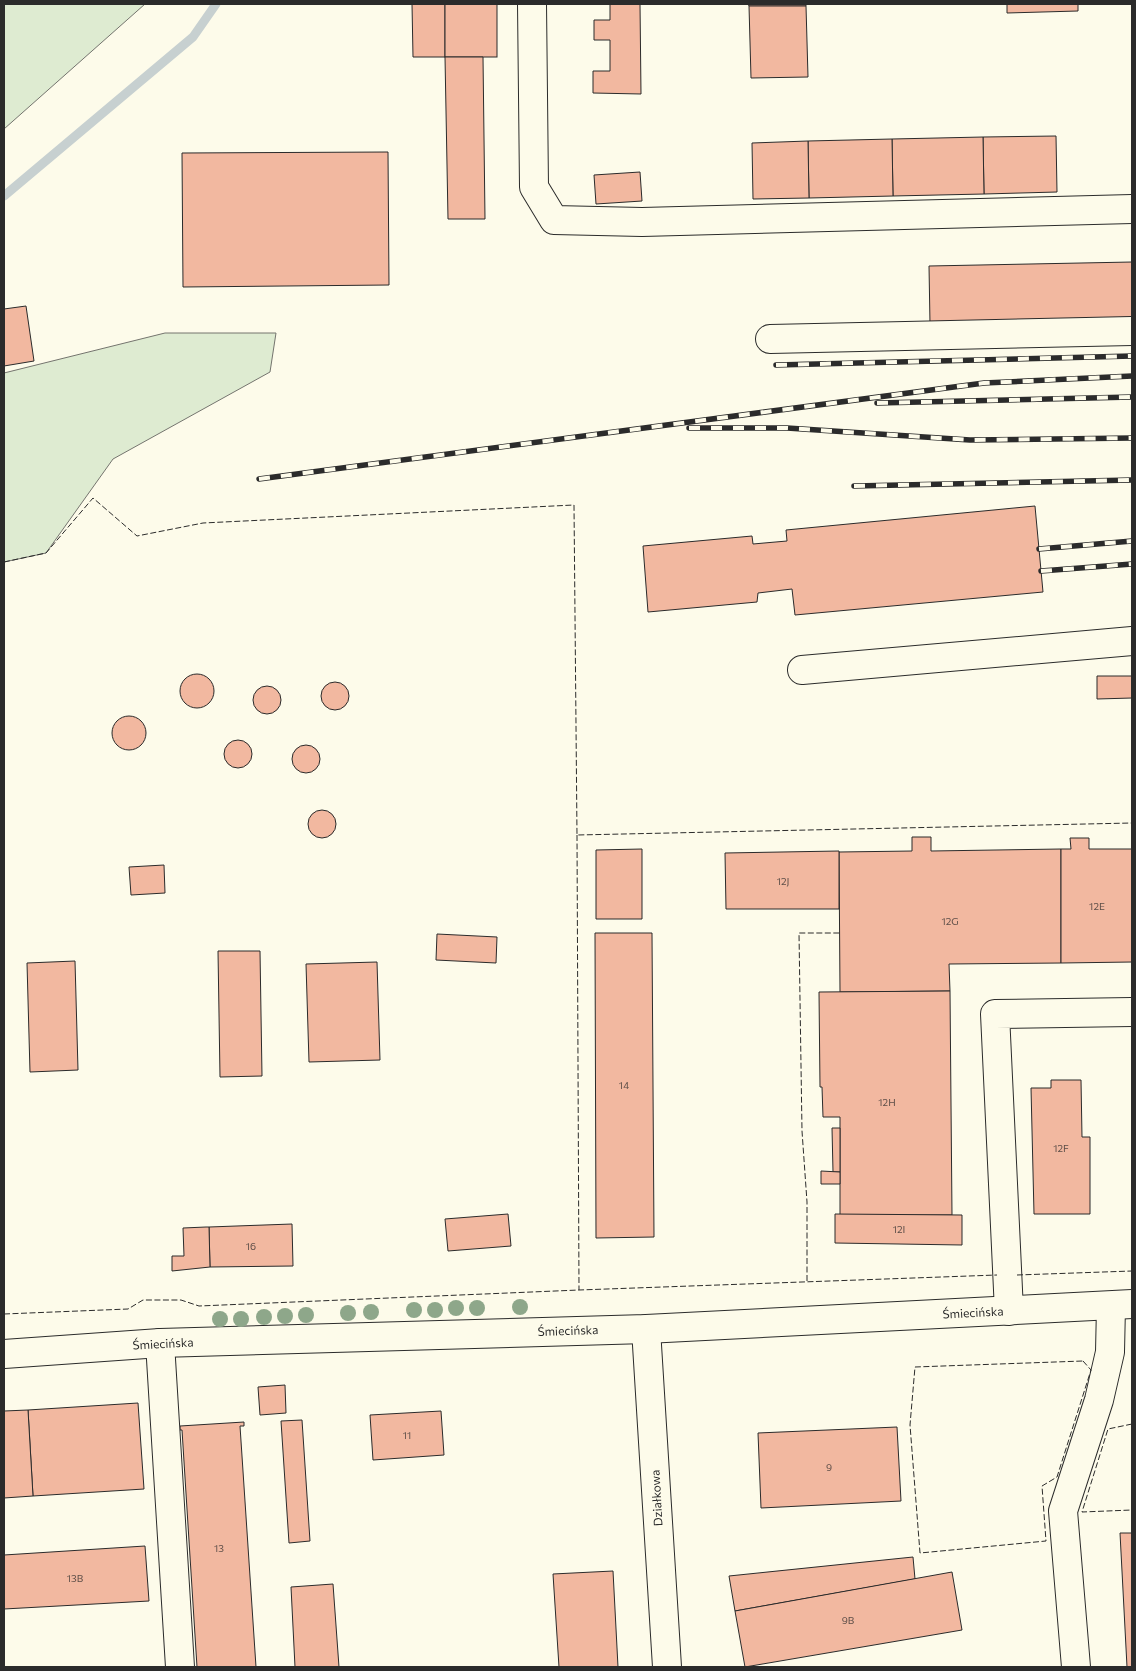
<svg xmlns="http://www.w3.org/2000/svg" width="1136" height="1671" viewBox="0 0 1136 1671" font-family="Commissioner,sans-serif">
<style>
.green{fill:#deebd1;stroke:#74746e}
.lines{fill:none;stroke-linecap:round;stroke-linejoin:round}
.stream{stroke:#c7d0d0;stroke-width:9}
.building{fill:#f2b8a0;stroke:#2b2b2b}
.minor-casing{stroke:#2b2b2b;stroke-width:30}
.minor{stroke:#fdfbea;stroke-width:28}
.rail-casing{stroke:#2b2b2b;stroke-width:5.5}
.rail{stroke:#fdfbea;stroke-width:4;stroke-dasharray:11;stroke-linecap:butt}
.fence{stroke:#2b2b2b;stroke-width:1;stroke-dasharray:6 2.5;stroke-linecap:butt}
.tree{fill:#8ea78a}
.labels{text-anchor:middle;stroke-width:4;stroke-linejoin:round;paint-order:stroke}
.number-label{font-size:10px;fill:#5d4e48}
.street-label{font-size:12px;fill:#2b2b2b;stroke:#fdfbea}
</style>
<rect width="100%" height="100%" fill="#fdfbea"/>
<!-- green -->
<g class="green">
<polygon points="4,4 145,4 4,129"/>
<polygon points="165,333 276,333 270,372 113,459 46,553 4,562 4,373"/>
</g>
<g class="lines">
<!-- stream -->
<polyline class="stream" points="4,196 193,37 216,4"/>
</g>
<!-- building -->
<g class="building">
<polygon points="412,4 445,4 445,57 413,57"/>
<rect x="445" y="4" width="52" height="53"/>
<polygon points="610,4 640,4 641,94 593,93 593,71 610,71 610,40 594,40 594,20 610,20"/>
<polygon points="748,4 806,4 806,6 749,6"/>
<polygon points="1007,4 1078,4 1078,11 1007,13"/>
<polygon points="749,6 806,6 808,77 751,78"/>
<polygon points="445,57 483,57 485,219 448,219"/>
<polygon points="1056,136 1057,192 984,194 983,137"/>
<polygon points="983,137 984,194 893,196 892,139"/>
<polygon points="892,139 893,196 809,198 808,141"/>
<polygon points="808,141 809,198 753,199 752,143"/>
<polygon points="388,152 389,285 183,287 182,153"/>
<polygon points="640,172 642,201 596,204 594,175"/>
<polygon points="1132,262 1132,320 930,324 929,266"/>
<polygon points="26,306 34,361 4,366 4,309"/>
<polygon points="1035,506 1043,592 795,615 792,589 758,593 757,602 648,612 643,546 752,536 753,544 787,541 786,530"/>
<circle cx="197" cy="691" r="17"/>
<polygon points="1097,676 1132,676 1132,698 1097,699"/>
<circle cx="335" cy="696" r="14"/>
<circle cx="267" cy="700" r="14"/>
<circle cx="129" cy="733" r="17"/>
<circle cx="238" cy="754" r="14"/>
<circle cx="306" cy="759" r="14"/>
<circle cx="322" cy="824" r="14"/>
<polygon points="912,837 931,837 931,851 1061,849 1061,963 949,964 950,991 840,992 839,852 912,851"/>
<polygon points="1070,838 1089,838 1089,849 1132,849 1132,962 1061,963 1061,849 1071,849"/>
<polygon points="642,849 642,919 596,919 596,850"/>
<polygon points="839,851 839,909 726,909 725,853"/>
<polygon points="164,865 165,893 131,895 129,867"/>
<polygon points="595,933 652,933 654,1237 596,1238"/>
<polygon points="437,934 497,937 496,963 436,960"/>
<polygon points="218,951 260,951 262,1076 220,1077"/>
<polygon points="75,961 78,1070 30,1072 27,963"/>
<polygon points="377,962 380,1060 309,1062 306,964"/>
<polygon points="950,991 952,1215 840,1215 840,1117 823,1117 822,1087 820,1087 819,992"/>
<polygon points="1051,1080 1081,1080 1082,1137 1090,1137 1090,1214 1034,1214 1031,1088 1051,1088"/>
<polygon points="832,1128 840,1128 840,1172 833,1172"/>
<polygon points="821,1171 840,1172 840,1184 821,1184"/>
<polygon points="508,1214 511,1246 448,1251 445,1219"/>
<polygon points="835,1214 962,1215 962,1245 835,1243"/>
<polygon points="292,1224 293,1266 210,1267 209,1227"/>
<polygon points="206,1227 209,1227 210,1267 172,1271 172,1256 184,1256 183,1228"/>
<polygon points="285,1385 286,1413 260,1415 258,1387"/>
<polygon points="138,1403 144,1489 33,1496 28,1410"/>
<polygon points="28,1410 33,1496 4,1498 4,1411"/>
<polygon points="441,1411 444,1455 373,1460 370,1415"/>
<polygon points="302,1420 310,1541 289,1543 281,1421"/>
<polygon points="244,1422 244,1426 240,1426 256,1667 197,1667 182,1430 180,1430 180,1426"/>
<polygon points="897,1427 901,1501 761,1508 758,1433"/>
<polygon points="1120,1533 1132,1533 1132,1667 1127,1667"/>
<polygon points="145,1546 149,1601 4,1609 4,1555"/>
<polygon points="913,1557 915,1579 735,1611 729,1576"/>
<polygon points="613,1571 618,1667 559,1667 553,1574"/>
<polygon points="952,1572 962,1630 745,1667 735,1611"/>
<polygon points="333,1584 339,1667 295,1667 291,1587"/>
</g>
<g class="lines">
<!-- minor casing -->
<g class="minor-casing">
<g id="minor">
<polyline points="532,4 534,187 554,220 642,222 1132,209"/>
<polyline points="770,339 1132,331"/>
<polyline points="802,670 1132,641"/>
<polyline points="1009,1311 995,1014 1132,1012"/>
<polyline points="646,1329 667,1667"/>
<polyline points="160,1343 180,1667"/>
<polyline points="4,1354 160,1343 646,1329 1132,1304"/>
<polyline points="1076,1667 1063,1511 1099,1400 1110,1352 1111,1306"/>
</g>
</g>
<!-- minor -->
<use href="#minor" class="minor"/>
<!-- rail casing -->
<g class="rail-casing">
<g id="rail">
<polyline points="776,365 1132,356"/>
<polyline points="877,403 1132,397"/>
<polyline points="689,428 787,428 970,440 1132,438"/>
<polyline points="259,479 984,383 1132,376"/>
<polyline points="854,486 1132,480"/>
<polyline points="1039,549 1132,541"/>
<polyline points="1041,571 1132,564"/>
</g>
</g>
<!-- rail -->
<use href="#rail" class="rail"/>
<!-- fence -->
<g class="fence">
<polyline points="4,562 46,553 93,498 137,536 203,523 574,505 577,835 1132,823"/>
<polyline points="577,835 579,1290"/>
<polyline points="1017,1275 1132,1271"/>
<polyline points="807,1281 807,1202 802,1131 799,933 840,933"/>
<polyline points="4,1314 128,1309 143,1300 181,1300 199,1306 579,1290 997,1275"/>
<polygon points="1083,1361 1091,1370 1057,1477 1042,1486 1046,1541 920,1553 910,1425 915,1367"/>
<polyline points="1132,1424 1108,1429 1082,1512 1132,1510"/>
</g>
</g>
<!-- trees -->
<g class="tree">
<circle cx="520" cy="1307" r="8"/>
<circle cx="456" cy="1308" r="8"/>
<circle cx="477" cy="1308" r="8"/>
<circle cx="414" cy="1310" r="8"/>
<circle cx="435" cy="1310" r="8"/>
<circle cx="371" cy="1312" r="8"/>
<circle cx="348" cy="1313" r="8"/>
<circle cx="306" cy="1315" r="8"/>
<circle cx="285" cy="1316" r="8"/>
<circle cx="264" cy="1317" r="8"/>
<circle cx="220" cy="1319" r="8"/>
<circle cx="241" cy="1319" r="8"/>
</g>
<g class="labels">
<!-- number labels -->
<g class="number-label">
<text x="783" y="885">12J</text>
<text x="1097" y="910">12E</text>
<text x="950" y="925">12G</text>
<text x="624" y="1089">14</text>
<text x="887" y="1106">12H</text>
<text x="1061" y="1152">12F</text>
<text x="899" y="1233">12I</text>
<text x="251" y="1250">16</text>
<text x="407" y="1439">11</text>
<text x="829" y="1471">9</text>
<text x="219" y="1552">13</text>
<text x="75" y="1582">13B</text>
<text x="848" y="1624">9B</text>
</g>
<!-- street labels -->
<g class="street-label">
<text transform="translate(973 1313) rotate(-3)" y="4">Śmiecińska</text>
<text transform="translate(568 1331) rotate(-2)" y="4">Śmiecińska</text>
<text transform="translate(163 1344) rotate(-3)" y="4">Śmiecińska</text>
<text transform="translate(657 1498) rotate(-93)" y="4">Działkowa</text>
</g>
</g>
<!-- border -->
<rect width="1136" height="1671" fill="none" stroke="#2b2b2b" stroke-width="10"/>
</svg>
